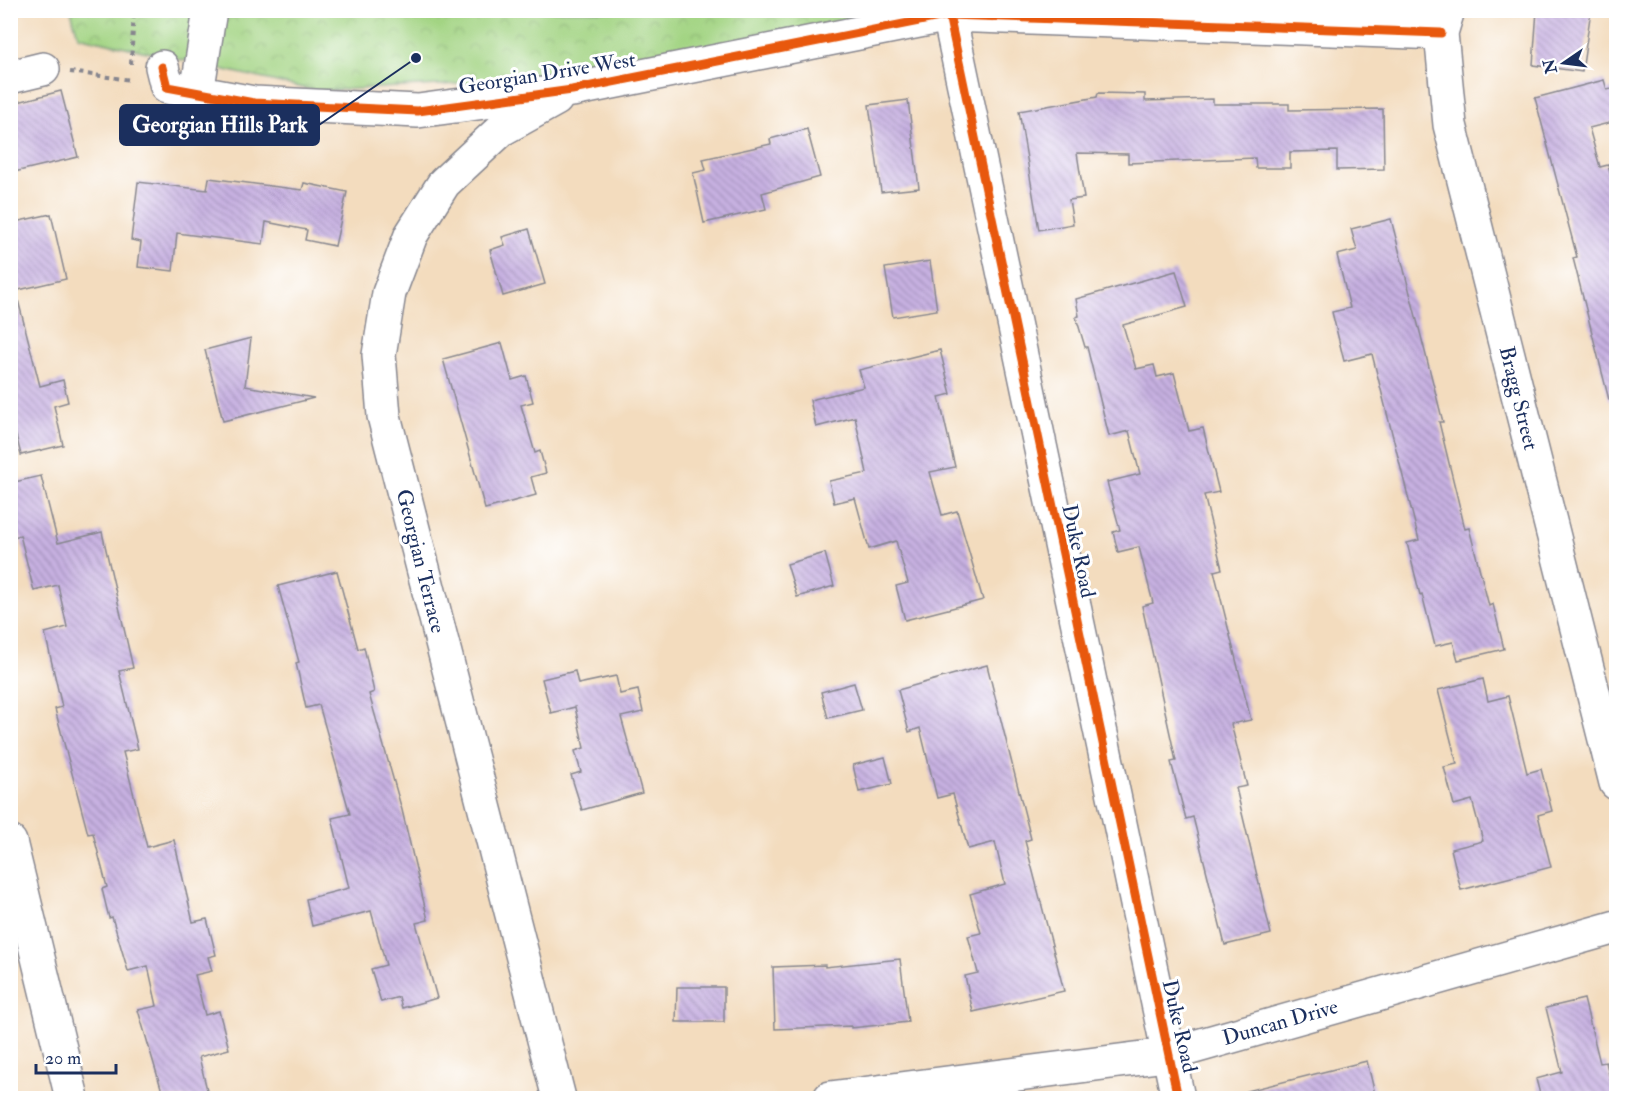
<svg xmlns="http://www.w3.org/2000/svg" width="1627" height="1109" viewBox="0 0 1627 1109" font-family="'IM FELL Double Pica',serif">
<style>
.park{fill:url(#park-crowns);stroke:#5f8270;stroke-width:1.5}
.building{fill:url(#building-back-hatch)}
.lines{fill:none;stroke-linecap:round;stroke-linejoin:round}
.minor-casing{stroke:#87868e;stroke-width:36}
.path{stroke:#87868e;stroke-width:4;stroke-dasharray:4.5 4.5;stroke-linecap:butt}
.minor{stroke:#fff;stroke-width:33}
.cycleway-casing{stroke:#fff;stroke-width:13}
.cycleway{stroke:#e8590c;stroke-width:9}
.labels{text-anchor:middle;stroke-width:6;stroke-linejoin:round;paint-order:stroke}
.street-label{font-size:21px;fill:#1b2f5e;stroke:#fff}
.leader{fill:none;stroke:#1b2f5e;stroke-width:2}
.callout-dot{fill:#1b2f5e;stroke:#fff;stroke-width:2}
.callout{fill:#1b2f5e;stroke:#1b2f5e;stroke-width:2}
.callout-label{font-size:22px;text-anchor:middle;font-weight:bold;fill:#fff}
</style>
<defs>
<pattern id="park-crowns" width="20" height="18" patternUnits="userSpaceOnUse" patternTransform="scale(1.5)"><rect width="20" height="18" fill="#a3d483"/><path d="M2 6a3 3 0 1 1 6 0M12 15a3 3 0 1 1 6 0" fill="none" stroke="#8cb674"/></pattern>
<pattern id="building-back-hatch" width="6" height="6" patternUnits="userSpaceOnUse" patternTransform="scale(1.5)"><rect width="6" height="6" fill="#c7b1e1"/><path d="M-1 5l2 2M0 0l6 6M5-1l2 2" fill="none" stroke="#a190ba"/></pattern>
</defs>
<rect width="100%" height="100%" fill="#fff"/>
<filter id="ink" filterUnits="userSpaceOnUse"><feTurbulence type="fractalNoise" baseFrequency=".0167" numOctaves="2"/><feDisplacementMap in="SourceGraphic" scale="12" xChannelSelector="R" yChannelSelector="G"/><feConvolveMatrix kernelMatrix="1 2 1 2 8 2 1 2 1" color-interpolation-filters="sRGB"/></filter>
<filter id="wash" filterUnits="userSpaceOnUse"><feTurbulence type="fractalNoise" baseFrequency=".008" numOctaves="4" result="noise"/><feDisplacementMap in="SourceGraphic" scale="24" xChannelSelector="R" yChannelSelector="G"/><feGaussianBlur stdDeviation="1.35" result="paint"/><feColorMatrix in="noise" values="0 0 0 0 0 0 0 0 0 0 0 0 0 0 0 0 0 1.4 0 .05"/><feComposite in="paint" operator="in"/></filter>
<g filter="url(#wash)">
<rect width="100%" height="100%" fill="#f3dcbe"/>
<!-- park -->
<polygon class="park" points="71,11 908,11 543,80 316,91 78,36"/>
<g id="blocks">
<!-- building -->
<g class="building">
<polygon points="1537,10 1591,10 1582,72 1533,65"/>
<polygon points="1604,80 1607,90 1617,88 1617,121 1589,128 1600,167 1608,165 1617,200 1617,399 1609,400 1573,258 1577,257 1535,98"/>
<polygon points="61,91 78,157 10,173 10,104"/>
<polygon points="1098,93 1145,94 1145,101 1213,99 1213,104 1289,104 1289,110 1383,109 1384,169 1337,170 1337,151 1290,152 1290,168 1256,168 1255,158 1128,163 1128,154 1077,153 1084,198 1069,200 1073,224 1039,230 1019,111 1097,97"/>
<polygon points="908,100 919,188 881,192 869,105"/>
<polygon points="807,129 820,177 762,193 766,209 704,223 693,173 706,170 703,159 771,144 770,139"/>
<polygon points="209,178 302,190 304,183 347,192 335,246 305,240 307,230 266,222 263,244 177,233 173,271 138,267 141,242 131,240 138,182 207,190"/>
<polygon points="51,214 66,279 10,292 10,223"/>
<polygon points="1391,219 1443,422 1439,422 1465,529 1469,528 1489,606 1493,604 1504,649 1458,660 1453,642 1435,646 1422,594 1420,595 1407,543 1419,540 1372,354 1344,361 1332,312 1350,308 1337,255 1357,250 1351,229"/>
<polygon points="529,229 545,284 503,296 490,250 505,245 502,237"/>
<polygon points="930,261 937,310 893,317 885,268"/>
<polygon points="1176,271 1187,307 1123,325 1136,369 1154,365 1157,377 1174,373 1189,431 1203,428 1219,492 1204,495 1222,569 1214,571 1251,720 1231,724 1247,786 1236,788 1271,934 1225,945 1193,817 1186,819 1171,762 1176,761 1142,606 1153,603 1139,547 1118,552 1113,532 1120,530 1107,482 1140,474 1129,431 1109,436 1087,347 1085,347 1076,317 1079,316 1076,299"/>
<polygon points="18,300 40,386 63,380 68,402 54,406 63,445 21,455 16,435 10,437 10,301"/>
<polygon points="251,338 245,386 314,398 223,421 205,350"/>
<polygon points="502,343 512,380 526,376 533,402 521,405 535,453 540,451 546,473 531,477 536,495 485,509 443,359"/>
<polygon points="940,350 951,394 939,397 955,467 930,472 942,515 957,511 983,600 905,620 896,586 908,583 896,541 869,549 855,498 834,503 829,481 867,473 855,417 816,427 810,400 864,387 859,370"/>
<polygon points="41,476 58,543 102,532 133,668 119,671 138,749 123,752 147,847 174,840 193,922 207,919 216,955 208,957 212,971 195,975 205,1015 219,1011 229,1049 199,1057 209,1098 164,1098 138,1010 157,1006 148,966 128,971 112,917 109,918 102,889 107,887 93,833 88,834 55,709 62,707 45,633 67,627 58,585 34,591 20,535 14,537 10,523 10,483"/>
<polygon points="825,553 834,586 797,597 787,564"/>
<polygon points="337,571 358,649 364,647 374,692 369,694 402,810 428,920 416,923 437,998 402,1008 399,997 381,1002 371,969 386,965 371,911 312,926 306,899 349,888 332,818 350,814 319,705 306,708 296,663 299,662 278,586"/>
<polygon points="987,665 1031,839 1025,841 1064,991 973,1012 965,976 978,973 968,936 981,933 970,894 1005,884 995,842 968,849 953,794 937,798 920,728 909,732 898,690"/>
<polygon points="575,671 578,684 616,676 620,694 638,690 643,712 621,717 642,793 582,810 571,775 581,772 575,751 584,748 575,707 551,713 542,679"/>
<polygon points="1483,679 1488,701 1508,696 1527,773 1541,769 1552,811 1538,815 1551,867 1461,890 1451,849 1483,841 1472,800 1454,805 1444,767 1457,764 1438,690"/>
<polygon points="854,683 862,710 828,718 821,692"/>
<polygon points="885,757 892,784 859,792 853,765"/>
<polygon points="900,959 908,1022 851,1028 851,1026 775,1029 773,967 825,965 825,967"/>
<polygon points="677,987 724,987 724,1022 676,1022"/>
<polygon points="1584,999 1600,1063 1606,1062 1615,1098 1541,1098 1536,1079 1562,1072 1546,1008"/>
<polygon points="1367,1061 1376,1098 1248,1098 1247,1091"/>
</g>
</g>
</g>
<g filter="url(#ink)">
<use href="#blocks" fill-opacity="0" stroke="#87868e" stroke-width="1.5"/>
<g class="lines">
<!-- minor casing -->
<g class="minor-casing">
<g id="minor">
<polyline points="948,10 1178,1098"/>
<polyline points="1448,10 1441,33 1450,125 1616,783"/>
<polyline points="162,67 167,87 254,103 418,111 572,90 949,15 1441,33"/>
<polyline points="10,77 43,69"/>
<polyline points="197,93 210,10"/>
<polyline points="556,99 502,129 444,183 411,235 389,293 379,355 384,416 559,1098"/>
<polyline points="10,842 72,1098"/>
<polyline points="830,1098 1166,1055 1616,927"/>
</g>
</g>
<!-- path -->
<g class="path">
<polyline points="131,64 134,10"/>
<polyline points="70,72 131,80"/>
</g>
<!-- minor -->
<use href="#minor" class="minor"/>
<!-- cycleway casing -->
<g class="cycleway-casing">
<g id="cycleway">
<polyline points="948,10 1178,1098"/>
<polyline points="162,67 167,87 254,103 418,111 572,90 949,15 1441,33"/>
</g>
</g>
<!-- cycleway -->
<use href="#cycleway" class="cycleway"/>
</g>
</g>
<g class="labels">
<!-- street labels -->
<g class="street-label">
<text transform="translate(547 73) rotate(-9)" y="7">Georgian Drive West</text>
<text transform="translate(1519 398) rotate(76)" y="7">Bragg Street</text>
<text transform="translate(1079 551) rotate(78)" y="7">Duke Road</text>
<text transform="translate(421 561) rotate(76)" y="7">Georgian Terrace</text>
<text transform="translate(1280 1022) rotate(-16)" y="7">Duncan Drive</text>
<text transform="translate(1180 1026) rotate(77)" y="7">Duke Road</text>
</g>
</g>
<!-- callouts -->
<path class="leader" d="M416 58L319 125"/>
<circle class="callout-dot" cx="416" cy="58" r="6"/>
<rect class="callout" x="120" y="105" width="199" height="40" rx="6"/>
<g class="callout-label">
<text x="220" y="132">Georgian Hills Park</text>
</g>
<!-- margin -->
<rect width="1627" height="1109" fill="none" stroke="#fff" stroke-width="36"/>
<!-- north arrow -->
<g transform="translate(1564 63) rotate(256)" stroke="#ffffff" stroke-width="4.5" paint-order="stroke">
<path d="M0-4.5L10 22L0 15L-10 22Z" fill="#1b2f5e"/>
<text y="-9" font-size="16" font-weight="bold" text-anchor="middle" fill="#1b2f5e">N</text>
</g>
<!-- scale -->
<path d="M36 1064v9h80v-9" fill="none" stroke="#1b2f5e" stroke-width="3"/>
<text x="45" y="1064" font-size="18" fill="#1b2f5e" stroke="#ffffff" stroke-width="4.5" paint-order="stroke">20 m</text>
</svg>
